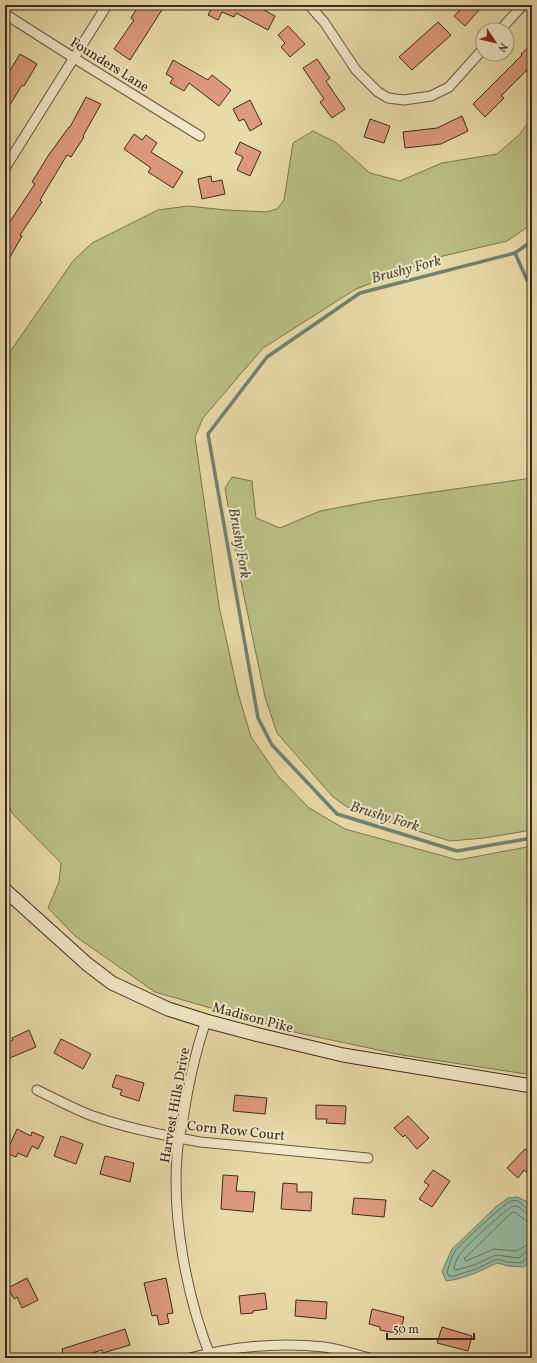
<svg xmlns="http://www.w3.org/2000/svg" width="537" height="1363" viewBox="0 0 537 1363" font-family="Vollkorn,serif">
<style>
.green{fill:#babf85;stroke:#7a7552}
.water{fill:#98bca4;stroke:#72826f}
.lines{fill:none;stroke-linecap:round;stroke-linejoin:round}
.shore{stroke:#697462;stroke-width:1}
.stream{stroke:#72826f;stroke-width:3.5}
.building{fill:#de9a7e;stroke:#3a2b1f}
.street-casing{stroke:#665742;stroke-width:11}
.secondary-casing{stroke:#3a2b1f;stroke-width:15}
.street{stroke:#f1e8c7;stroke-width:9}
.secondary{stroke:#f1e8c7;stroke-width:13}
.labels{text-anchor:middle;stroke-width:4;stroke-linejoin:round;paint-order:stroke}
.street-label{font-size:14px;fill:#3a2b1f;stroke:#f1e8c7}
.water-label{font-size:15px;font-style:italic;fill:#524f40;stroke:#f1e8c7}
</style>
<rect width="100%" height="100%" fill="#e9dba9"/>
<filter id="stains"><feTurbulence type="fractalNoise" baseFrequency=".005" numOctaves="4"/><feColorMatrix values="0 0 0 0 .2 0 0 0 0 .09 0 0 0 0 .02 0 0 0 .5 -.17"/></filter>
<radialGradient id="worn" r=".72"><stop offset=".6" stop-color="#630" stop-opacity="0"/><stop offset="1" stop-color="#630" stop-opacity=".3"/></radialGradient>
<!-- green -->
<g class="green">
<polygon points="532,116 532,224 507,241 439,257 356,289 263,348 203,418 195,437 219,606 238,693 251,737 278,776 309,808 345,829 458,860 532,846 532,1075 402,1055 298,1033 155,992 75,936 48,908 59,882 61,863 12,813 5,796 5,359 73,261 92,243 158,210 188,206 226,210 266,212 277,209 284,200 293,143 313,131 335,142 370,173 400,181 442,163 497,154 520,134"/>
<polygon points="232,477 252,481 256,518 280,528 320,511 378,500 532,478 532,830 484,838 450,841 353,811 333,797 277,733 265,697 239,572 225,488"/>
</g>
<!-- water -->
<path class="water" d="M517,1197L526,1201L532,1210V1253L530,1260L524,1267L508,1266L497,1263C481,1271 464,1279 446,1281L442,1271L452,1249L497,1206L508,1198Z"/>
<g class="lines">
<!-- shore -->
<g class="shore">
<path d="M532,1211C523,1210 523,1198 511,1201C505,1203 459,1245 455,1251C451,1257 449,1266 447,1272L449,1276H454L476,1269L497,1259L508,1262L521,1263L529,1257L532,1256"/>
<path d="M532,1216C524,1215 521,1205 514,1206C507,1207 465,1247 460,1254C457,1258 455,1264 454,1268L456,1270L474,1265L496,1255L519,1258L526,1252L532,1251"/>
<path d="M532,1222C521,1221 520,1213 513,1212L506,1218L464,1259L466,1261L494,1249L517,1251L525,1246L532,1245"/>
</g>
<!-- stream -->
<g class="stream">
<polyline points="532,241 515,253 360,293 267,357 208,434 258,718 272,745 337,814 457,851 532,838"/>
<polyline points="515,253 527,280 532,283"/>
</g>
</g>
<!-- building -->
<g class="building">
<polygon points="139,5 165,5 130,60 114,49 134,20 131,18"/>
<polygon points="207,5 255,5 275,16 268,30 236,13 234,17 222,12 218,20 208,15 212,7"/>
<polygon points="465,5 475,5 480,9 465,26 454,16"/>
<polygon points="438,22 451,35 412,70 399,57"/>
<polygon points="288,26 305,44 290,57 281,47 285,43 278,35"/>
<polygon points="532,44 532,65 501,96 504,98 485,117 473,104 522,55 521,54"/>
<polygon points="20,54 37,64 24,86 22,85 5,113 5,79"/>
<polygon points="317,59 330,78 326,81 345,109 332,118 320,102 324,99 303,68"/>
<polygon points="173,60 208,80 212,75 231,90 219,106 189,83 184,91 170,83 173,78 166,74"/>
<polygon points="86,97 101,104 83,136 84,137 71,157 67,155 40,200 42,202 20,235 22,236 5,266 5,229 35,184 32,182 48,156 69,127 70,127"/>
<polygon points="250,100 262,124 250,131 244,119 239,121 233,109"/>
<polygon points="462,116 468,131 441,144 405,148 403,132 437,128"/>
<polygon points="370,119 390,126 384,143 364,137"/>
<polygon points="134,134 142,140 146,135 157,143 151,152 183,172 173,188 148,172 151,168 124,149"/>
<polygon points="240,142 261,152 250,176 237,170 243,157 235,153"/>
<polygon points="211,176 212,182 222,180 225,194 202,199 198,179"/>
<polygon points="29,1030 36,1047 5,1060 5,1043 13,1040 12,1038"/>
<polygon points="61,1039 91,1054 83,1069 54,1053"/>
<polygon points="116,1075 144,1083 139,1101 120,1095 122,1090 112,1087"/>
<polygon points="235,1095 267,1098 265,1114 233,1111"/>
<polygon points="316,1105 346,1106 345,1124 326,1123 327,1119 316,1119"/>
<polygon points="408,1116 429,1138 417,1149 405,1135 403,1137 394,1128"/>
<polygon points="17,1129 31,1136 32,1132 44,1137 38,1149 32,1146 27,1157 18,1153 16,1157 6,1153"/>
<polygon points="61,1136 83,1144 76,1164 54,1156"/>
<polygon points="525,1149 532,1155 532,1177 524,1170 518,1178 507,1168"/>
<polygon points="105,1156 134,1163 130,1182 100,1174"/>
<polygon points="433,1170 450,1181 432,1207 419,1199 429,1185 424,1182"/>
<polygon points="223,1175 238,1176 236,1191 255,1192 253,1212 221,1209"/>
<polygon points="283,1183 297,1184 297,1192 312,1192 311,1211 281,1209"/>
<polygon points="354,1198 386,1200 384,1217 352,1214"/>
<polygon points="27,1278 38,1300 22,1308 17,1297 14,1299 8,1288"/>
<polygon points="166,1278 173,1313 167,1314 169,1323 159,1325 157,1315 152,1316 144,1283"/>
<polygon points="265,1293 267,1309 253,1311 253,1313 241,1314 239,1296"/>
<polygon points="296,1300 327,1302 326,1319 295,1316"/>
<polygon points="372,1309 404,1317 400,1334 380,1330 380,1327 369,1324"/>
<polygon points="442,1327 472,1336 468,1351 437,1343"/>
<polygon points="125,1329 130,1345 103,1353 102,1350 82,1356 82,1358 64,1358 62,1349"/>
</g>
<g class="lines">
<!-- street casing -->
<g class="street-casing">
<g id="street">
<polyline points="309,5 324,22 356,70 378,92 388,98 404,100 431,96 449,87 483,49"/>
<polyline points="5,14 74,58 200,136"/>
<polyline points="500,30 523,5"/>
<polyline points="5,168 107,5"/>
<path d="M206,1021C195,1053 188,1086 183,1119C181,1131 178,1143 177,1155C172,1220 187,1298 211,1358"/>
<path d="M37,1090C54,1098 72,1108 90,1115C125,1128 163,1135 200,1142L368,1158"/>
<path d="M190,1358C232,1347 280,1342 324,1347C339,1349 354,1354 369,1358"/>
</g>
</g>
<!-- secondary casing -->
<g class="secondary-casing">
<polyline id="secondary" points="5,890 87,964 112,983 168,1009 206,1021 259,1035 343,1055 532,1086"/>
</g>
<!-- street -->
<use href="#street" class="street"/>
<!-- secondary -->
<use href="#secondary" class="secondary"/>
</g>
<g class="labels">
<!-- street labels -->
<g class="street-label">
<text transform="translate(110 64) rotate(32)" y="5">Founders Lane</text>
<text transform="translate(253 1017) rotate(15)" y="5">Madison Pike</text>
<text transform="translate(174 1105) rotate(-80)" y="5">Harvest Hills Drive</text>
<text transform="translate(236 1130) rotate(6)" y="5">Corn Row Court</text>
</g>
<!-- water labels -->
<g class="water-label">
<text transform="translate(406 269) rotate(-15)" y="5">Brushy Fork</text>
<text transform="translate(240 543) rotate(80)" y="5">Brushy Fork</text>
<text transform="translate(385 816) rotate(17)" y="5">Brushy Fork</text>
</g>
</g>
<!-- margin -->
<rect width="537" height="1363" fill="none" stroke="#e9dba9" stroke-width="20"/>
<rect x="6" y="6" width="525" height="1351" fill="none" stroke="#3a2b1f" stroke-width="2"/>
<rect x="10" y="10" width="517" height="1343" fill="none" stroke="#3a2b1f"/>
<!-- north arrow -->
<g transform="translate(495 42) rotate(125)"><circle r="19" fill="#f1e8c7" stroke="#a89c84"/>
<path d="M0-3L7 15L0 10L-7 15Z" fill="#8f2418"/>
<text y="-6" font-size="11" font-weight="bold" text-anchor="middle" fill="#3a2b1f">N</text>
</g>
<!-- scale -->
<path d="M387 1333v6h87v-6" fill="none" stroke="#3a2b1f" stroke-width="2"/>
<text x="393" y="1333" font-size="12" fill="#3a2b1f" stroke="#f1e8c7" stroke-width="3" paint-order="stroke">50 m</text>
<rect width="100%" height="100%" filter="url(#stains)"/>
<rect width="100%" height="100%" fill="url(#worn)"/>
</svg>
